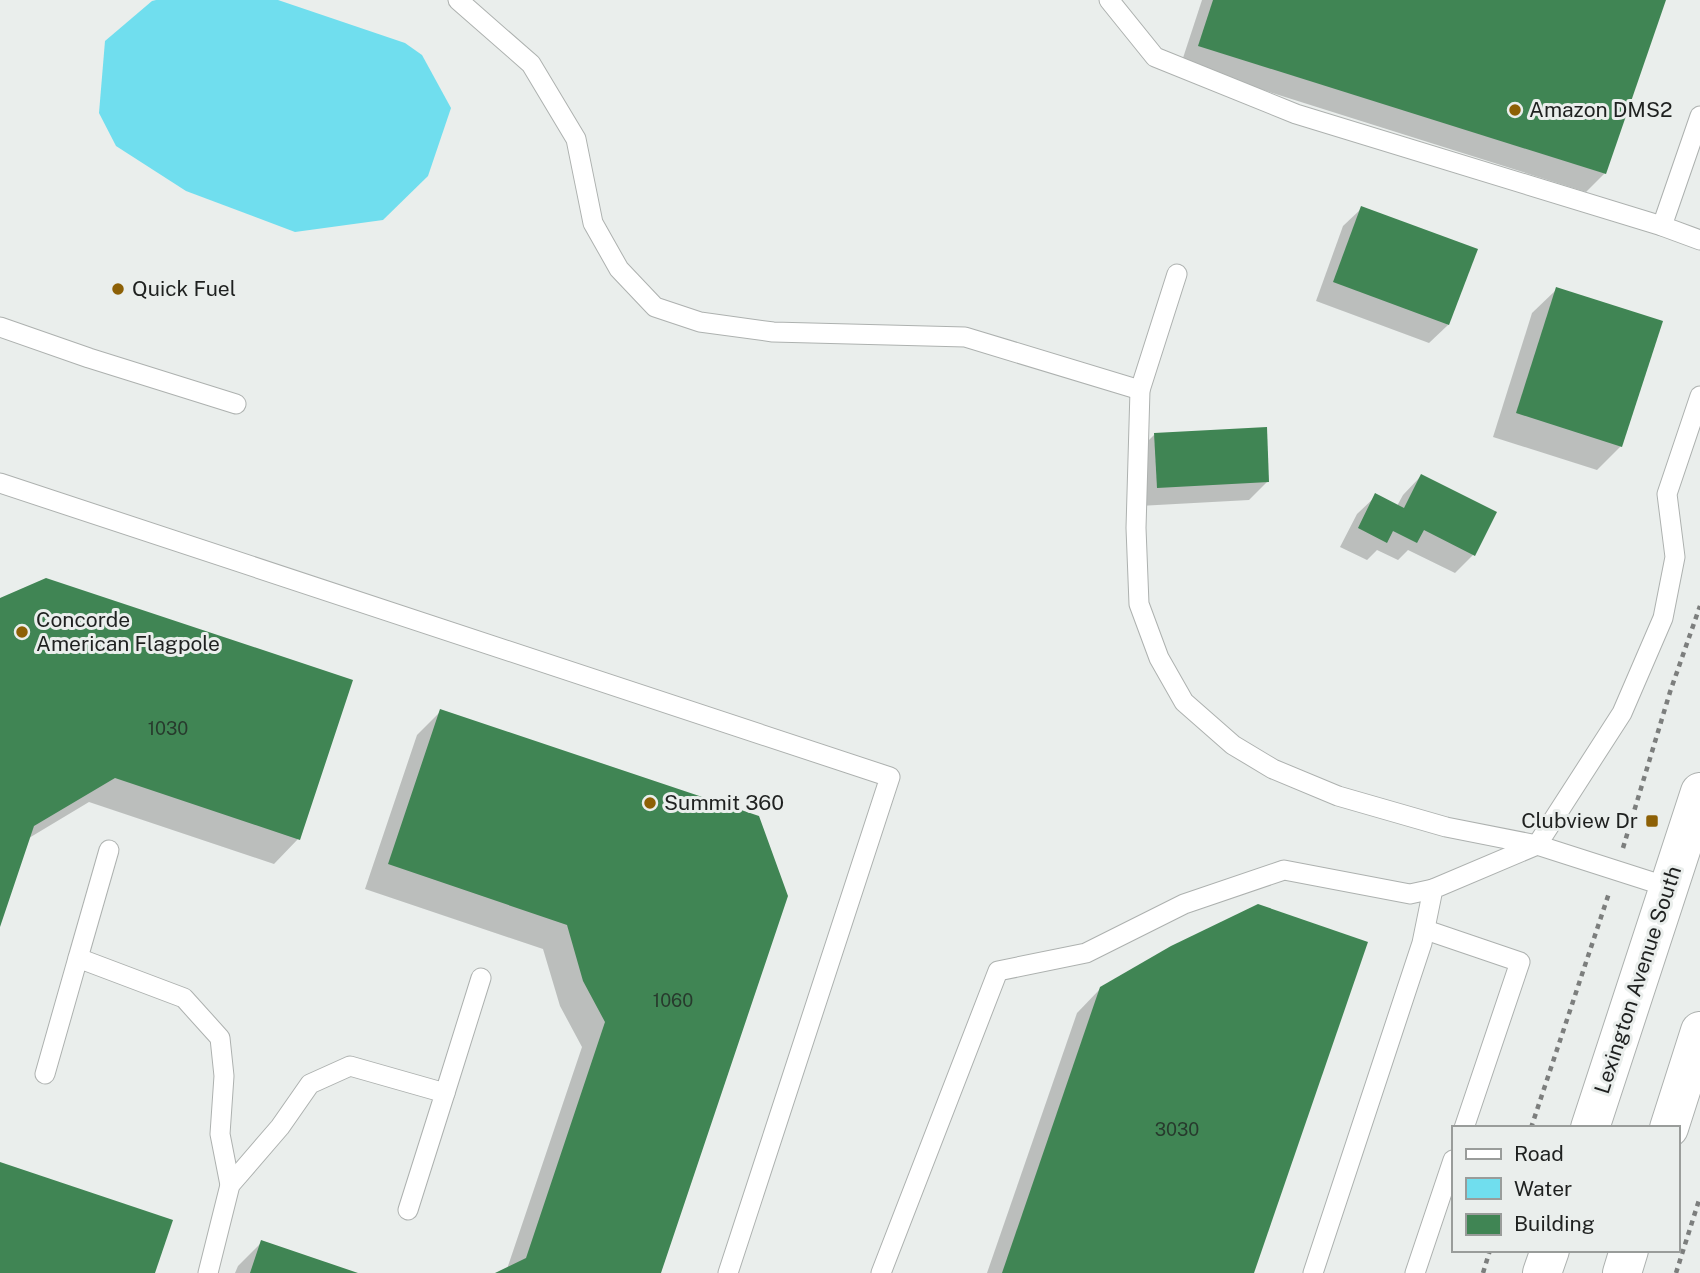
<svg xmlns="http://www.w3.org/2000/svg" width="1700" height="1273" viewBox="0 0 1700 1273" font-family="'Public Sans',sans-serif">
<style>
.water{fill:#70deee}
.shadow{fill:#0003}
.building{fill:#408554}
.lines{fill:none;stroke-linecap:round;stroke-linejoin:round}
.lane-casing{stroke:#adb1af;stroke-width:21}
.secondary-casing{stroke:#adb1af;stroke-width:40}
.path{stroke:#7c7e7d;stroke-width:4.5;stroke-dasharray:5 5;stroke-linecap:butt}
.lane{stroke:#fff;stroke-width:19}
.secondary{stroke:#fff;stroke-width:38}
.poi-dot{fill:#8d6006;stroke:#eaeeec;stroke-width:2.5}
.labels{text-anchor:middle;stroke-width:6;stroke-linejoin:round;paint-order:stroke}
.number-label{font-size:18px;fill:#273a2d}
.poi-label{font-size:21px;fill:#1f2120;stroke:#eaeeec;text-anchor:start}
.street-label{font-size:21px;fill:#1f2120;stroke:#eaeeec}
</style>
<rect width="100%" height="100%" fill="#eaeeec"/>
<!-- water -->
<polygon class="water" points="156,0 278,0 405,43 422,55 451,108 428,176 383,220 295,232 186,191 116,146 99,113 105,41 152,1"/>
<!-- shadow -->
<g class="shadow">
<polygon points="1202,0 1664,0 1605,173 1586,192 1181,64"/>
<polygon points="1362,208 1448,325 1429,343 1316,301 1343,226"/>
<polygon points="1557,289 1621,446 1597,470 1493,437 1532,313"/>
<polygon points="1154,435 1268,481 1249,500 1139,506 1136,453"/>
<polygon points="1421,476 1473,555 1455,573 1408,550 1398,560 1377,550 1367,560 1340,547 1357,514 1376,496 1397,506 1403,495"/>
<polygon points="0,600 298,839 274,864 89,802 29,838 0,923"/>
<polygon points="441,711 758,818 659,1273 499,1273 507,1269 582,1047 560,1006 543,949 365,889 417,735"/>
<polygon points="1101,988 1252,1273 987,1273 1077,1013"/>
<polygon points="262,1242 354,1273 235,1273 238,1266"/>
</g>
<!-- building -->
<g class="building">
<polygon points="1213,0 1666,0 1606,174 1198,46"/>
<polygon points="1361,206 1478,249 1449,325 1333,282"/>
<polygon points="1556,287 1663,321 1622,447 1516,413"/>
<polygon points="1267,427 1269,482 1157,488 1154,433"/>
<polygon points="1421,474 1497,512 1475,556 1424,530 1417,543 1393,531 1387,543 1358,528 1375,493 1404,508"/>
<polygon points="46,578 353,680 300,840 115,778 34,826 0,927 0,598"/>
<polygon points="440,709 759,816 788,896 661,1273 495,1273 526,1258 605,1022 583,981 567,925 388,864"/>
<polygon points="1258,904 1368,942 1254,1273 1002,1273 1100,987 1171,946"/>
<polygon points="0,1162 173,1220 155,1273 0,1273"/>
<polygon points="261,1240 358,1273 250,1273"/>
</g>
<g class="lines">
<!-- lane casing -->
<g class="lane-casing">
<g id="lane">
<polyline points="458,0 531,64 576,139 593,223 619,269 655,307 700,322 773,332 965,337 1140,390"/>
<polyline points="1109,0 1155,57 1296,114 1662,226"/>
<polyline points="1700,116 1662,226 1700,240"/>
<polyline points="1177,274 1140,390 1136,528 1139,604 1159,658 1184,702 1233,745 1273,769 1338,796 1446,827 1537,845"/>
<polyline points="0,327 89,358 236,404"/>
<polyline points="0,483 890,777 728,1273"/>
<polyline points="1668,887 1537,845 1622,713 1663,618 1675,557 1667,494 1700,396"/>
<polyline points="1426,930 1520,962 1464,1128"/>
<polyline points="78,958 109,850"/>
<polyline points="45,1074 78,958 184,998 220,1038 224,1076 220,1134 230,1185"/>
<polyline points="445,1093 481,978"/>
<polyline points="208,1273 230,1185 280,1127 310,1084 350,1066 445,1093 408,1210"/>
<polyline points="881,1273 998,971 1086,953 1184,904 1284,870 1410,894 1433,889"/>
<polyline points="1313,1273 1422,943 1433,889 1537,845"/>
<polyline points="1415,1273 1453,1160"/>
</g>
</g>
<!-- secondary casing -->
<g class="secondary-casing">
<g id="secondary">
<polyline points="1590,1128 1700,792"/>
<polyline points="1669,1128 1700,1031"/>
<polyline points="1542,1273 1550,1250"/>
<polyline points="1622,1273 1629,1250"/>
</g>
</g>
<!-- path -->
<g class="path">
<polyline points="1623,848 1670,692 1700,606"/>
<polyline points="1531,1128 1609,893"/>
<polyline points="1483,1273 1490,1250"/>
<polyline points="1676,1273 1700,1197"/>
</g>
<!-- lane -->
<use href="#lane" class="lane"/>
<!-- secondary -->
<use href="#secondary" class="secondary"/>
</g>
<!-- markers -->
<g class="poi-dot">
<circle cx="1515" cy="110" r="7"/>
<circle cx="118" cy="289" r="7"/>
<circle cx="22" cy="632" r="7"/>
<circle cx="650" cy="803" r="7"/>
<rect x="1645" y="814" width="14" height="14" rx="3.5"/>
</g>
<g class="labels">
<!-- number labels -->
<g class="number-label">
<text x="168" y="735">1030</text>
<text x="673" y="1007">1060</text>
<text x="1177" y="1136">3030</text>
</g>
<!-- poi labels -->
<g class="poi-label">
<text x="1529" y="117">Amazon DMS2</text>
<text x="132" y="296">Quick Fuel</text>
<text x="36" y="627">Concorde<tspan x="36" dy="24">American Flagpole</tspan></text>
<text x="664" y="810">Summit 360</text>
<text x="1638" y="828" text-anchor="end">Clubview Dr</text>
</g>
<!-- street labels -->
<g class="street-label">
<text transform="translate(1638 980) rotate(-72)" y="7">Lexington Avenue South</text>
</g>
</g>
<!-- legend -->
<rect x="1452" y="1126" width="228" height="126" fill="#eaeeec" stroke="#999c9a" stroke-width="2"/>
<rect x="1466" y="1149" width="35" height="10" fill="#ffffff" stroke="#999c9a" stroke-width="2"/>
<text x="1514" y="1161" font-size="21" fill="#1f2120">Road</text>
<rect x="1466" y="1178" width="35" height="21" fill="#70deee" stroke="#999c9a" stroke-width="2"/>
<text x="1514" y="1196" font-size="21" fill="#1f2120">Water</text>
<rect x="1466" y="1214" width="35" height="21" fill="#408554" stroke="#999c9a" stroke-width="2"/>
<text x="1514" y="1231" font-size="21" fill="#1f2120">Building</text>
</svg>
